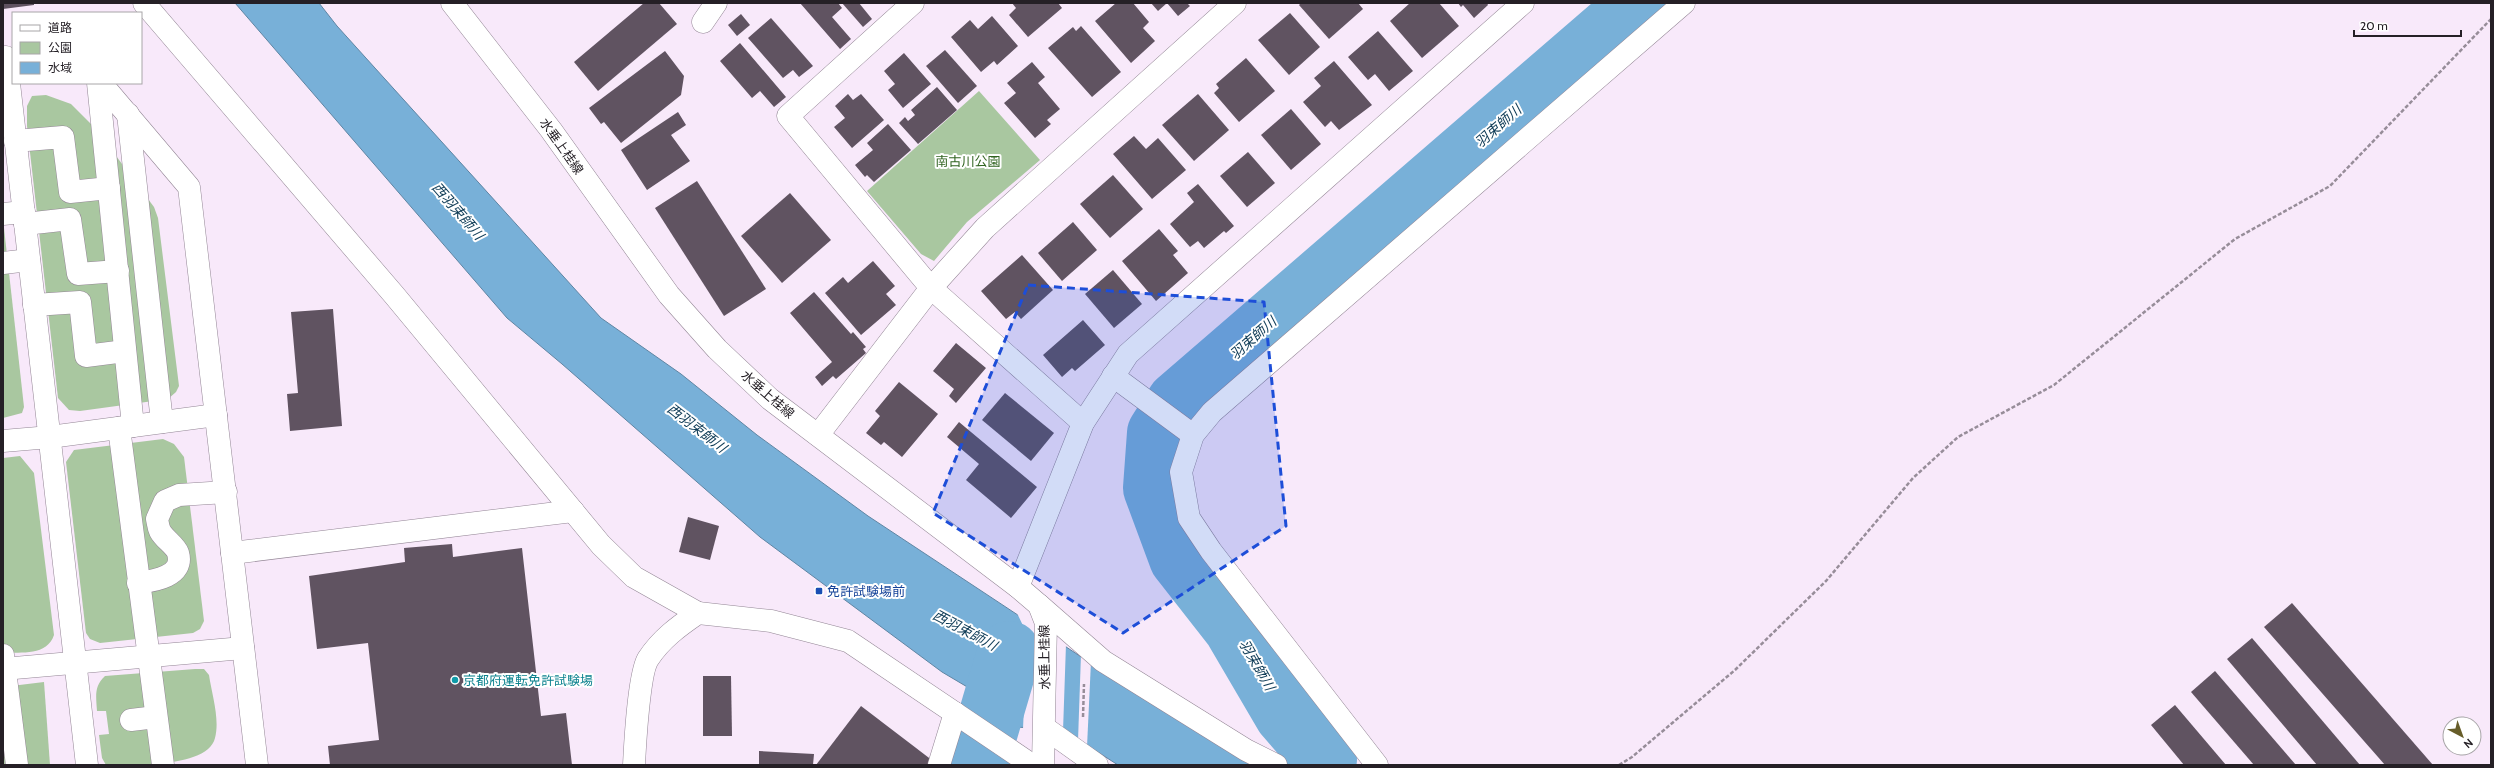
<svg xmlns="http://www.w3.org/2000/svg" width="2494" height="768" viewBox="0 0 2494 768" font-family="Cabin,'Noto Sans JP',sans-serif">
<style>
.green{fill:#a9c7a0}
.water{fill:#78b0d8;stroke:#5f85a3}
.pier{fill:#f8e9fa}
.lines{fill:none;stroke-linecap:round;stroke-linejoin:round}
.river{stroke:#78b0d8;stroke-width:64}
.building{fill:#605361}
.minor-casing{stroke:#938695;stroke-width:23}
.major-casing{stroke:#938695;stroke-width:23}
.path{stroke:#978d99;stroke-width:2.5;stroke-dasharray:4 2;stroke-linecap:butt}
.minor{stroke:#fff;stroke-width:22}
.major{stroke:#fff;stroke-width:22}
.marked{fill:#1d4ed8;fill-opacity:0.2;stroke:#1d4ed8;stroke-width:3;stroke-dasharray:8 5;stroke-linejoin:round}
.transit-dot{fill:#1a4fb4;stroke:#fff;stroke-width:1.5}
.culture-dot{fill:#0f9aa8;stroke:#fff;stroke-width:1.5}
.labels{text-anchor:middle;stroke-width:4;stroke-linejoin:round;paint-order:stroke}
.street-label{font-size:13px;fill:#252026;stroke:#fff}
.park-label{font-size:13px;fill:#316421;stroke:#fff}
.transit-label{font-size:13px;fill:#164399;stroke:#fff;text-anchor:start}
.culture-label{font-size:13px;fill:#0d838f;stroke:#fff;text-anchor:start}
.water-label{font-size:14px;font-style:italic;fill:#0e3b56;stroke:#fff}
</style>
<rect width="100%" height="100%" fill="#f8e9fa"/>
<!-- green -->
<g class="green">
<polygon points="979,91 1040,160 967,222 934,261 921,254 867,191"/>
<polygon points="46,95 71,104 96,129 154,207 158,218 179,386 176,392 168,399 80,411 69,410 58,398 27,126 27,106 32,96"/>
<polygon points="3,219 24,407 22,413 3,418"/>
<polygon points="163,439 174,444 184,457 204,621 200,629 193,633 100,643 90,639 86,633 66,462 74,450"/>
<path d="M20,456L34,473L54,635C47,656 22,652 3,653V458Z"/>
<path d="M195,669H204L209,675C212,695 220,719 215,738C208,768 131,765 106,765L102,758L99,735L109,734L106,711H97C96,696 94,686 105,676Z"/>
<polygon points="44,682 50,765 3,765 3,687"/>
</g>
<!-- water -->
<g class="water">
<polygon points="235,3 319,3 337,26 601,318 681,374 757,435 868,516 1098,668 1252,765 1118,765 1062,729 1013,727 986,705 966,765 952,765 969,688 942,672 760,537 562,364 507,318"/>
<polygon points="1307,696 1334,733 1331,754 1321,762 1300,756 1276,722"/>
</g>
<!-- pier -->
<g class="pier">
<polygon points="1016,611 1066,644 1063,731 1023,729 1027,634"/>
<polygon points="1081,654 1091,661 1087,747 1078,741"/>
</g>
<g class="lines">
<!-- river -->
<g class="river">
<polyline points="1325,759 1286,714 1235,627 1181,558 1155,488 1159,433 1178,403 1641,3"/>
<polyline points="976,765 1009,653"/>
</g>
</g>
<!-- building -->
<g class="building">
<polygon points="3,3 34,3 34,5 3,9"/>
<polygon points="644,3 659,3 677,24 598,91 574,62"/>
<polygon points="800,3 838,3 842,8 832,17 851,39 840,49"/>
<polygon points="842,3 859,3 872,19 863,27"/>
<polygon points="1012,3 1058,3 1062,8 1028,37 1009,15 1016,8"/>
<polygon points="1116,3 1133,3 1149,22 1143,28 1155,41 1131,63 1095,21"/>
<polygon points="1151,3 1187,3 1190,6 1178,16 1167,3 1158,11"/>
<polygon points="1301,3 1358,3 1363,9 1329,39 1299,5"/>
<polygon points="1410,3 1439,3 1459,26 1422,58 1390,21"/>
<polygon points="1458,3 1487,3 1488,5 1474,18 1463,5 1461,7"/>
<polygon points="1290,13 1320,47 1289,75 1258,40"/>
<polygon points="741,14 750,25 737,36 728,25"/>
<polygon points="992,16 1018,46 997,65 994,61 981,72 951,37 970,20 978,29"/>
<polygon points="771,18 813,66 799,77 793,70 783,78 748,38"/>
<polygon points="1081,26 1121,72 1092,97 1048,48 1073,27 1076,31"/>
<polygon points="1378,31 1413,71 1389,91 1375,74 1368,80 1348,57"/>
<polygon points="740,43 786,97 774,107 760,91 752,98 720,61"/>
<polygon points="945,50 977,86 958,103 926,66"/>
<polygon points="665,51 684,76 681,95 621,143 604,122 601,124 589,108"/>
<polygon points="904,53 931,84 903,108 888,90 895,84 884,71"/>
<polygon points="1246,58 1275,91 1239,122 1214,93 1219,88 1216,84"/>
<polygon points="1334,61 1372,105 1339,130 1331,121 1325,127 1303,102 1321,86 1314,78"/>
<polygon points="1032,62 1045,77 1038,83 1060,109 1047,120 1051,124 1035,138 1004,103 1016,93 1007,83"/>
<polygon points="937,87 957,110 918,144 899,123 905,117 908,121 915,115 911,110"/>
<polygon points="848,94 853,100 861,94 884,120 852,148 834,127 845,118 835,106"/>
<polygon points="1198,94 1229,130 1194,161 1162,125"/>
<polygon points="1291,109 1321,144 1291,170 1261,135"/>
<polygon points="678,112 686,125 671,135 690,161 647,190 621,150"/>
<polygon points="888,124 911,150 874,182 867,175 865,177 855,165 873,150 867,143"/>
<polygon points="1134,136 1146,149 1158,138 1186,170 1152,199 1113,154"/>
<polygon points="1248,152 1275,183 1247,207 1220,176"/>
<polygon points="1113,175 1143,209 1110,238 1080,204"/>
<polygon points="697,181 766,289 724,316 655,208"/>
<polygon points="1198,184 1234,226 1226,233 1224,231 1204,248 1198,241 1190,247 1170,224 1194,202 1187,193"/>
<polygon points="790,193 831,240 782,283 741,236"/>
<polygon points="1073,222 1097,250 1062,281 1038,253"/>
<polygon points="1159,229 1178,251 1173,255 1188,273 1156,301 1122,261"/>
<polygon points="1022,255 1053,290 1021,319 1015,312 1006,319 981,291"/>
<polygon points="873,261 895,286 886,294 896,305 861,335 825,293 843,277 848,283"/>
<polygon points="1113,270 1142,304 1114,328 1085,294"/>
<polygon points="814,292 851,334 853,332 866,347 863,349 866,353 836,379 833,376 822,386 815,377 832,362 790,313"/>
<polygon points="333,309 342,426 290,431 287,394 298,393 291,312"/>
<polygon points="1083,320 1105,345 1075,371 1072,368 1062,377 1043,355"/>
<polygon points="956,343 986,368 956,403 949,396 954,389 933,371"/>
<polygon points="899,382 938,414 902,457 884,442 881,445 866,433 880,416 875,411"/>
<polygon points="1005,393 1054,433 1031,461 982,420"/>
<polygon points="959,422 1037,487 1011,518 966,480 979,464 947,437"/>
<polygon points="688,517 719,526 710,560 679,552"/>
<polygon points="452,544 453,557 522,548 541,716 566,713 572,765 330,765 328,746 379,740 368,643 317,649 309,576 405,562 404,548"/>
<polygon points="2292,603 2433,765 2385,765 2264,627"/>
<polygon points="2252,638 2360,765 2317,765 2227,659"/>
<polygon points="2215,671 2296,765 2254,765 2191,692"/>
<polygon points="703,676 731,676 732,736 703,736"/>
<polygon points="2175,705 2226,765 2184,765 2151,725"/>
<polygon points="861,706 937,764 816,765"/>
<polygon points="759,751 814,754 813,765 759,765"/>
</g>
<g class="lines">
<!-- minor casing -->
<g class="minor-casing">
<g id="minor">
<polyline points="144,3 395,296 601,545 634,577 698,613"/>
<polyline points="913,3 788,116 931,288 1083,423"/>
<polyline points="703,22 716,3"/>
<polyline points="6,57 87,765"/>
<polyline points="98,83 133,426"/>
<polyline points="99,83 106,89 189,187 257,765"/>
<polyline points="128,114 162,422"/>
<polyline points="15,141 63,137 70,192 109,188"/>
<polyline points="3,214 24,212"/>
<polyline points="25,224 70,219 78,274 118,271"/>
<polyline points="3,263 29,260"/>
<polyline points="34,305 80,302 86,356 125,351"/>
<polyline points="1113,376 1193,435"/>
<polyline points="119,428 163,765"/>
<polyline points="818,435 931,288 985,228 1235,3"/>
<polyline points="3,441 50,437 216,415"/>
<polyline points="232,553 573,511"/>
<path d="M138,583C152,581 185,577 178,553C175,545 164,539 160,531C158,527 158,523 157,519L165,501L179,495L226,492"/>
<polyline points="1018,587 1083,423 1128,354 1523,3"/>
<polyline points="1039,605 1103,661 1246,750 1276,765"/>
<polyline points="3,655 17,765"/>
<polyline points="3,669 243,648"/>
<polyline points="131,720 156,717"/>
<polyline points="1045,728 1097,765"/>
<path d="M634,765C635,745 639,673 648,659C661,639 679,626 698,613L771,621L848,641L1032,765"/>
<polyline points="939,765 955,713"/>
<polyline points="1377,765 1211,551 1189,518 1181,472 1193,435 1212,412 1684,3"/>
</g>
</g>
<!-- major casing -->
<g class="major-casing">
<polyline id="major" points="452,3 551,130 669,295 717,349 770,399 1018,587 1039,605 1046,623 1043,765"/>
</g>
<!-- path -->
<g class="path">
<polyline points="1083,717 1084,684"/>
<polyline points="1619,765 1632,757 1735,670 1826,581 1913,478 1958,437 2054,385 2235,239 2330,186 2491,19"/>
</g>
<!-- minor -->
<use href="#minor" class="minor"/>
<!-- major -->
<use href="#major" class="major"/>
</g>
<!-- marked area -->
<path class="marked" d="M1028,285L1264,302L1286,526L1123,633L933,513Z"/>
<!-- markers -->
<rect class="transit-dot" x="815" y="587" width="8" height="8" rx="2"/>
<circle class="culture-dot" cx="455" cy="680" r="4"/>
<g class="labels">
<!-- street labels -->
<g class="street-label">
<text transform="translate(562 146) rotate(55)" y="5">水垂上桂線</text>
<text transform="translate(768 394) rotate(41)" y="5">水垂上桂線</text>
<text transform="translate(1044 657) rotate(-91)" y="5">水垂上桂線</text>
</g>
<!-- park labels -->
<g class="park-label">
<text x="968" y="166">南古川公園</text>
</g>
<!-- transit labels -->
<g class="transit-label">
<text x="827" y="596">免許試験場前</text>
</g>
<!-- culture labels -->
<g class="culture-label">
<text x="463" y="685">京都府運転免許試験場</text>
</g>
<!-- water labels -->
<g class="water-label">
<text transform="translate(1498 126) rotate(-41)" y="5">羽束師川</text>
<text transform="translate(458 211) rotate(49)" y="5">西羽束師川</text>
<text transform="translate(1253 338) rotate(-41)" y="5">羽束師川</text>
<text transform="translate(697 428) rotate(38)" y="5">西羽束師川</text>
<text transform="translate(965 630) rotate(28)" y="5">西羽束師川</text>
<text transform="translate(1257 665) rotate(60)" y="5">羽束師川</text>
</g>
</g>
<!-- border -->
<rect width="2494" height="768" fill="none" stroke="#252026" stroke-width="8"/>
<!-- legend -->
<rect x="12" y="12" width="130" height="72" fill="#ffffff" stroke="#a8a6a8"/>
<rect x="20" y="25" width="20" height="6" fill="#ffffff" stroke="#a8a6a8"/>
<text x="48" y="32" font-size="12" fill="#252026">道路</text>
<rect x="20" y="42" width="20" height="12" fill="#a9c7a0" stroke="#a8a6a8"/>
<text x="48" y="52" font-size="12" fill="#252026">公園</text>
<rect x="20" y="62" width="20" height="12" fill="#78b0d8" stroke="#a8a6a8"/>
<text x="48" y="72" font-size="12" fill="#252026">水域</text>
<!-- north arrow -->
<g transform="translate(2462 736) rotate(139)"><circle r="19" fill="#ffffff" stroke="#a8a6a8"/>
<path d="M0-3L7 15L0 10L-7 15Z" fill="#675d29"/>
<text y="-6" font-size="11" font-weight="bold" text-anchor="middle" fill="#252026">N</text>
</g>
<!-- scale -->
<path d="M2354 30v6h107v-6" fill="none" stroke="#252026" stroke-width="2"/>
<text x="2360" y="30" font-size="12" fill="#252026" stroke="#ffffff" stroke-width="3" paint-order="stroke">20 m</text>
</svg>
